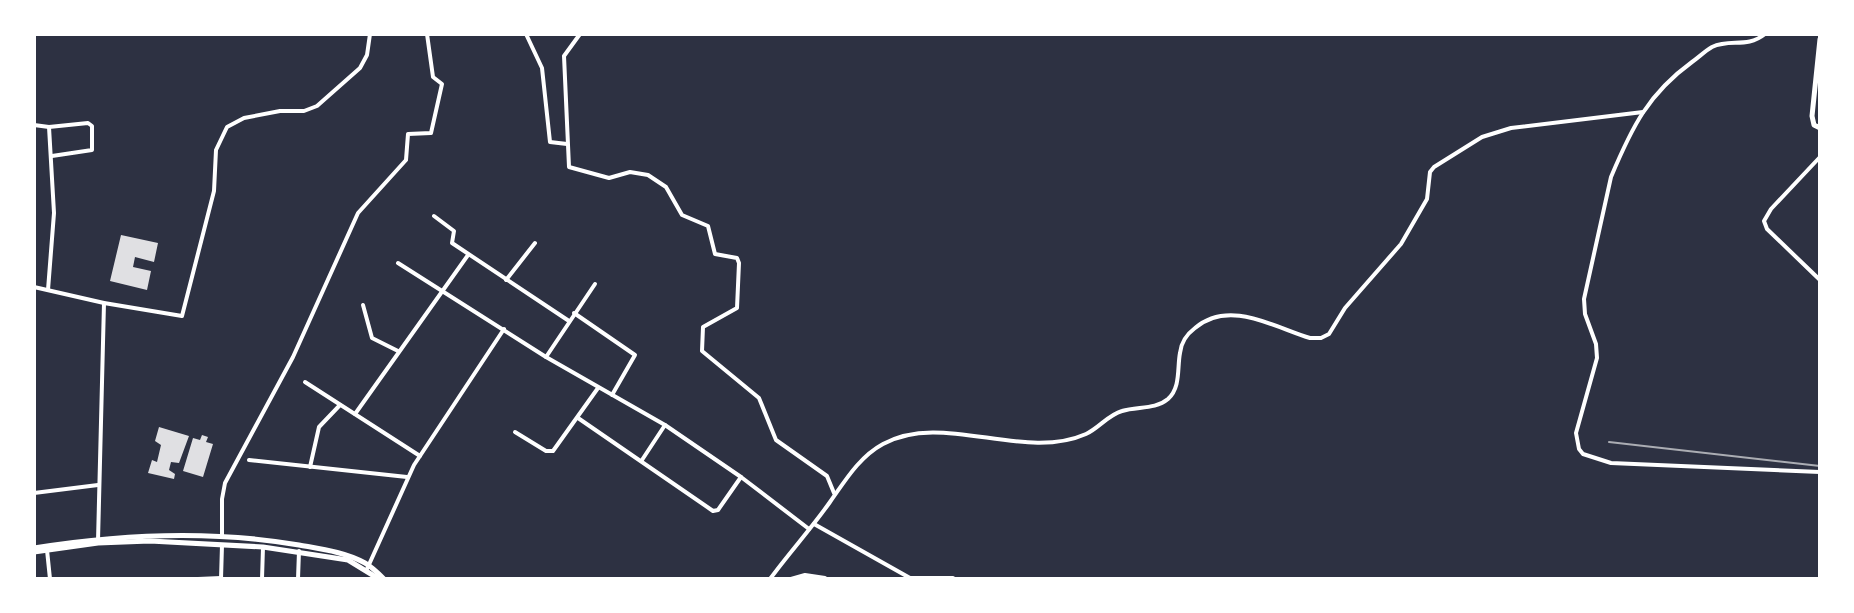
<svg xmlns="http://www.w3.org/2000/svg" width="1854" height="613" viewBox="0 0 1854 613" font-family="'Golos Text',sans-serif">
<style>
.building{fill:#e0e0e3}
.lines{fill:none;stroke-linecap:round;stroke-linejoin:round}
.minor{stroke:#fff;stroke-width:4}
.tertiary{stroke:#fff;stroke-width:5}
.rail{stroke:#abadb3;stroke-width:2}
</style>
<rect width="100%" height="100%" fill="#2d3142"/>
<!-- building -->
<g class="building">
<polygon points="121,235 158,243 154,262 135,257 133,267 151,271 147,290 110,281"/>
<polygon points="159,427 189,436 179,463 171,462 169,470 175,474 174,479 148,473 152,460 157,462 161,445 155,441"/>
<polygon points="202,435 208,437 206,442 213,444 203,477 183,471 193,438 200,440"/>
</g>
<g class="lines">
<!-- minor -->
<g class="minor">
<polyline points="526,34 542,68 550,142 567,144"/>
<polyline points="580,34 564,56 569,167 609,178 630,172 648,175 666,187 682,215 708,226 715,254 737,258 739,263 737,308 703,327 702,351 759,398 776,440 827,476 834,493"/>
<path d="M1765,34C1746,49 1731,38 1712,47C1705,51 1699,57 1692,62C1648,94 1632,127 1611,177L1584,299L1585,314L1596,344L1597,358L1576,433L1579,449L1583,454L1611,463L1820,472"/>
<polyline points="34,125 49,127 88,123 92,126 92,150 52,156"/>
<polyline points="1820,157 1771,209 1764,221 1767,229 1820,280"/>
<polyline points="434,216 454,231 452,243 569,321"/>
<polyline points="398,263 546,357 665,425 741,477 809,529"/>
<polyline points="506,280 535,243"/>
<polyline points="34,287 104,303 182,316 214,191 216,150 227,127 244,118 280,111 304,111 317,106 360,68 367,55 370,34"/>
<polyline points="48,290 54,213 49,127"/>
<polyline points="363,305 372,338 398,351"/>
<polyline points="574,313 635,355 612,395"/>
<polyline points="546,357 595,284"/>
<polyline points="305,382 420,456"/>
<polyline points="355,414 468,255"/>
<polyline points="578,418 713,511 718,510 741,477"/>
<polyline points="515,432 546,451 553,451 598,388"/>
<polyline points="249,460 407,477"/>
<polyline points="642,460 665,425"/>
<polyline points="310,467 319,427 340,405"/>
<polyline points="34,493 98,485"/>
<polyline points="814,524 910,578 953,578"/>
<polyline points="222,537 222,499 225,483 293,357 358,213 406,160 408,134 431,133 442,84 433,77 427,34"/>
<polyline points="98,541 104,303"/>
<polyline points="47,550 50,579"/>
<polyline points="367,569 414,465 504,329"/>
<polyline points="198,579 221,578"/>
<polyline points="221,579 222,545"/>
<polyline points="262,579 263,547"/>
<polyline points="298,579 299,551"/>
<path d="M770,579C789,553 811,529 830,502C845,481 859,457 883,444C943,411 1023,462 1086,434C1099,428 1108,415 1122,411C1137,406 1155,410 1168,399C1181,387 1177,368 1180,353C1181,342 1187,334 1195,328C1229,299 1274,327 1310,338H1321L1329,334L1345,308L1401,244L1427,199L1430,172L1434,167L1482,137L1511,128L1643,112"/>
<polyline points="791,579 805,575 825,578"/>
</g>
<!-- tertiary -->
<g class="tertiary">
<polyline points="1820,39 1812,116 1814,125 1820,128"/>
<path d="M34,548C121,534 212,530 299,545C321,549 345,552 365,563C372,567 378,573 384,579"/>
<polyline points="34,552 98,543 150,541 263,547 348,560 379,579"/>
</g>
<!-- rail -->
<polyline class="rail" points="1609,442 1820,466"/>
</g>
<!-- border -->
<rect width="1854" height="613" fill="none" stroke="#ffffff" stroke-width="72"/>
</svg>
